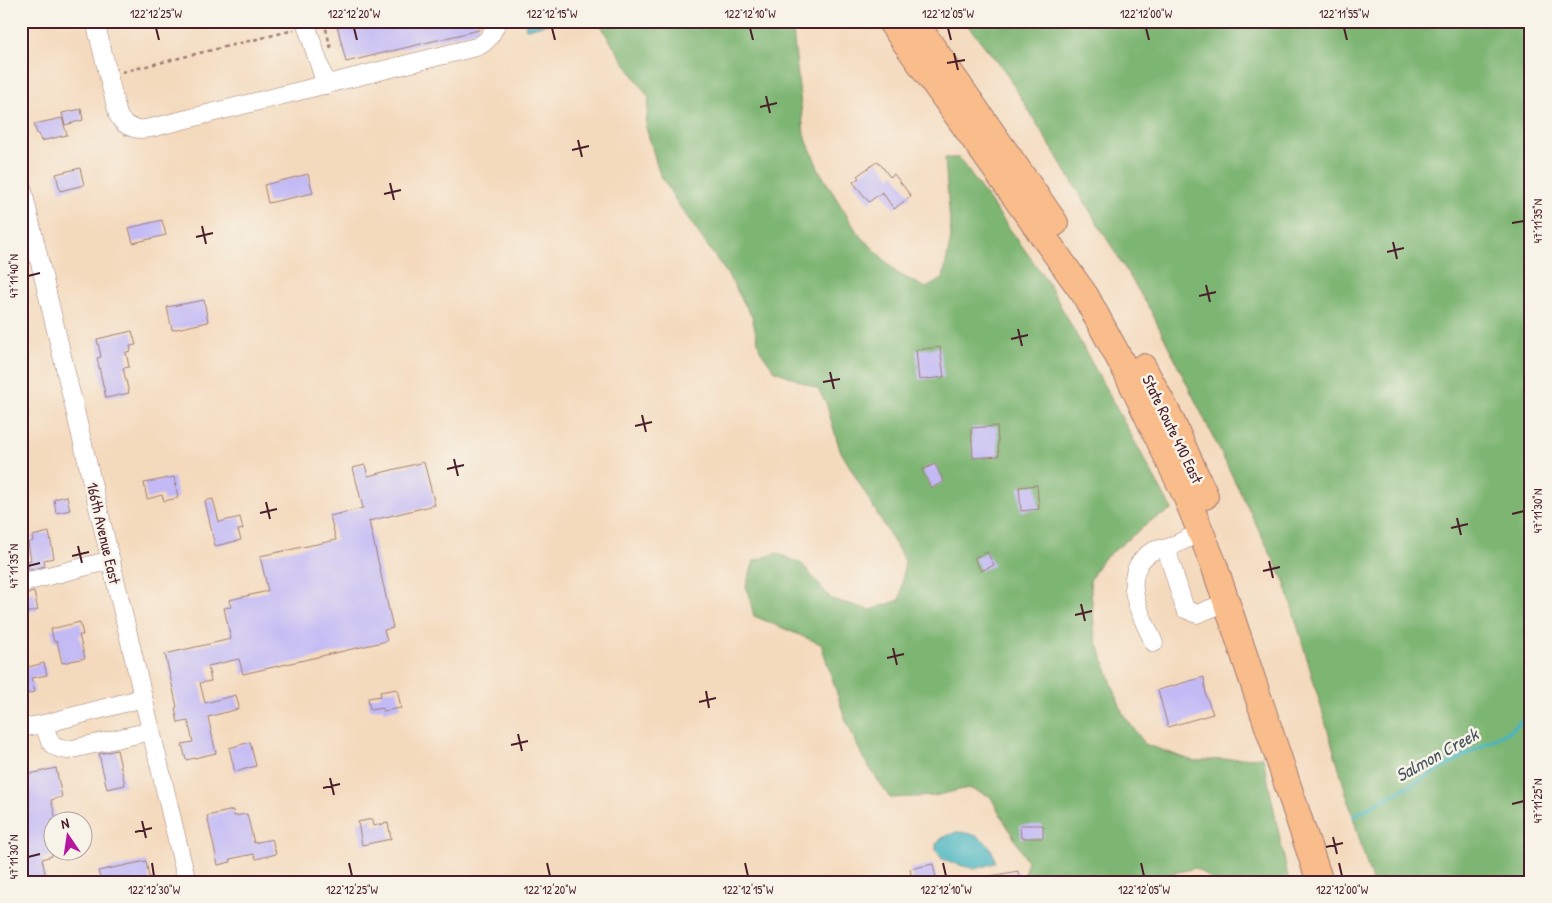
<svg xmlns="http://www.w3.org/2000/svg" width="1552" height="903" viewBox="0 0 1552 903" font-family="'Patrick Hand',sans-serif">
<style>
.forest{fill:#7db572;stroke:#646a4e}
.water{fill:#47b5c0;stroke:#486a76}
.lines{fill:none;stroke-linecap:round;stroke-linejoin:round}
.stream{stroke:#47b5c0;stroke-width:4}
.building{fill:#c2b9f5}
.minor-casing{stroke:#9f7c74;stroke-width:19}
.highway-casing{stroke:#9f7c74;stroke-width:28}
.path{stroke:#9f7c74;stroke-width:2.5;stroke-dasharray:4 4;stroke-linecap:butt}
.minor{stroke:#fff;stroke-width:18}
.highway{stroke:#f9bc8b;stroke-width:26}
.ticks{fill:none;stroke:#4a1f2b;stroke-width:2}
.labels{text-anchor:middle;stroke-width:5;stroke-linejoin:round;paint-order:stroke}
.street-label{font-size:16px;fill:#4a1f2b;stroke:#f7f3e8}
.water-label{font-size:18px;font-style:italic;fill:#49545f;stroke:#f7f3e8}
.neatline{fill:none;stroke:#4a1f2b;stroke-width:2}
.ticks-label{font-size:12px;text-anchor:middle;fill:#4a1f2b}
</style>
<rect width="100%" height="100%" fill="#f7f3e8"/>
<filter id="ink" filterUnits="userSpaceOnUse"><feTurbulence type="fractalNoise" baseFrequency=".02" numOctaves="2"/><feDisplacementMap in="SourceGraphic" scale="10" xChannelSelector="R" yChannelSelector="G"/><feConvolveMatrix kernelMatrix="1 2 1 2 8 2 1 2 1" color-interpolation-filters="sRGB"/></filter>
<filter id="wash" filterUnits="userSpaceOnUse"><feTurbulence type="fractalNoise" baseFrequency=".0096" numOctaves="4" result="noise"/><feDisplacementMap in="SourceGraphic" scale="20" xChannelSelector="R" yChannelSelector="G"/><feGaussianBlur stdDeviation="1.12" result="paint"/><feColorMatrix in="noise" values="0 0 0 0 0 0 0 0 0 0 0 0 0 0 0 0 0 1.4 0 .05"/><feComposite in="paint" operator="in"/></filter>
<g filter="url(#wash)">
<rect width="100%" height="100%" fill="#f4dabd"/>
<!-- forest -->
<g class="forest">
<polygon points="599,21 792,21 804,134 819,170 857,232 897,273 926,288 943,279 951,237 945,158 959,158 1047,281 1172,510 1152,520 1101,561 1090,580 1095,637 1123,714 1145,744 1193,761 1263,757 1289,882 1216,882 1195,868 1174,873 1154,882 1024,882 1027,861 990,796 968,788 934,796 890,798 863,758 845,718 821,644 754,616 746,586 754,561 777,553 802,564 831,599 870,610 900,600 905,561 840,450 826,403 818,389 774,370 760,350 752,317 728,275 678,204 659,172 646,127 649,98 608,38"/>
<polygon points="964,21 1520,21 1531,59 1531,882 1372,882 1285,583 1151,311 1004,70"/>
</g>
<!-- water -->
<g class="water">
<polygon points="528,21 556,21 529,29 526,29 525,26"/>
<path d="M956,832C975,832 992,841 995,861L994,863L975,869L959,865L942,859L936,850V844L942,838Z"/>
</g>
<g class="lines">
<!-- stream -->
<polyline class="stream" points="1354,816 1511,730 1531,713"/>
</g>
<g id="blocks">
<!-- building -->
<g class="building">
<polygon points="336,21 477,21 479,30 346,62"/>
<polygon points="81,109 83,120 65,125 62,113"/>
<polygon points="62,118 67,135 41,141 39,134 37,134 34,124"/>
<polygon points="878,161 890,177 894,174 911,196 894,209 882,192 869,202 853,182 859,178 857,176"/>
<polygon points="80,168 84,185 60,191 56,174"/>
<polygon points="308,174 313,193 268,203 264,185"/>
<polygon points="162,220 166,235 133,243 129,228"/>
<polygon points="204,300 208,322 172,330 167,307"/>
<polygon points="132,331 136,345 130,346 131,351 126,352 129,367 123,368 129,393 106,398 97,358 101,357 97,339"/>
<polygon points="940,347 944,377 919,380 916,350"/>
<polygon points="997,426 999,456 973,458 971,428"/>
<polygon points="424,462 435,505 369,521 393,628 384,630 387,641 243,674 239,659 208,666 211,681 200,683 205,703 236,695 239,707 238,709 208,717 216,753 186,760 182,744 193,742 188,721 178,723 175,708 177,707 165,654 231,639 224,608 231,607 229,600 268,591 260,556 336,540 330,516 363,508 353,468 365,465 368,476"/>
<polygon points="935,464 944,482 931,488 922,470"/>
<polygon points="174,477 178,498 164,501 162,495 147,499 144,483"/>
<polygon points="1037,485 1039,509 1021,511 1019,487"/>
<polygon points="67,496 70,510 56,513 54,499"/>
<polygon points="213,499 219,522 240,517 243,529 238,530 241,540 215,546 205,501"/>
<polygon points="49,532 54,558 44,560 45,566 29,570 27,561 31,560 28,543 33,541 32,536"/>
<polygon points="987,552 994,565 981,571 974,558"/>
<polygon points="34,592 38,610 21,614 21,595"/>
<polygon points="80,622 83,635 79,635 85,658 62,663 57,641 54,642 51,629"/>
<polygon points="44,663 47,675 31,678 35,692 21,695 21,669"/>
<polygon points="1204,677 1206,696 1213,714 1168,727 1158,690"/>
<polygon points="397,689 401,708 383,711 383,708 370,710 368,698 381,696 380,692"/>
<polygon points="250,742 256,766 235,772 229,748"/>
<polygon points="117,750 125,785 107,789 99,754"/>
<polygon points="56,768 62,797 51,800 56,819 52,819 52,856 42,859 47,882 21,882 21,776"/>
<polygon points="233,810 234,816 247,814 254,843 272,839 276,854 256,859 254,854 230,859 231,862 218,865 207,816"/>
<polygon points="372,819 373,826 388,823 391,839 362,845 358,822"/>
<polygon points="1020,825 1043,825 1043,838 1021,838"/>
<polygon points="146,861 150,882 101,882 98,871"/>
<polygon points="933,864 937,882 913,882 910,869"/>
<polygon points="1018,871 1020,882 986,882 986,877"/>
</g>
</g>
</g>
<g filter="url(#ink)">
<use href="#blocks" fill-opacity="0" stroke="#9f7c74" stroke-width="1"/>
<g class="lines">
<!-- minor casing -->
<g class="minor-casing">
<g id="minor">
<path d="M95,21L118,115C125,130 141,131 155,127L476,47C489,43 492,32 498,21"/>
<polyline points="305,21 326,85"/>
<polyline points="21,183 187,882"/>
<polyline points="1201,532 1168,548 1168,554 1185,609 1197,614 1227,602"/>
<polyline points="21,583 111,560"/>
<path d="M1154,643C1144,620 1124,589 1139,564C1142,559 1147,554 1153,551C1158,549 1163,549 1168,548"/>
<path d="M44,724C50,741 48,748 68,750L151,731"/>
<polyline points="21,728 44,724 143,698"/>
</g>
</g>
<!-- highway casing -->
<g class="highway-casing">
<g id="highway">
<polyline points="890,21 1085,295 1126,371 1186,496 1214,565 1320,882"/>
<polyline points="914,21 1055,223"/>
<polyline points="1143,367 1170,418 1205,496"/>
</g>
</g>
<!-- path -->
<g class="path">
<polyline points="324,21 331,49"/>
<polyline points="122,72 294,30"/>
</g>
<!-- minor -->
<use href="#minor" class="minor"/>
<!-- highway -->
<use href="#highway" class="highway"/>
</g>
</g>
<!-- ticks -->
<path class="ticks" d="M156,28L159,40M354,28L357,40M552,28L555,40M750,28L753,40M948,28L951,40M1146,28L1149,40M1344,28L1347,40M954,53L958,70M947,63L965,60M766,96L770,113M760,107L777,103M578,140L582,157M572,150L589,146M390,183L394,200M384,194L401,190M1512,223L1524,221M202,226L206,244M196,237L213,233M1393,242L1397,259M1387,252L1404,248M28,276L40,273M1206,285L1210,302M1199,296L1216,292M1018,329L1022,346M1011,339L1028,335M830,372L834,389M823,382L840,379M642,415L646,432M635,426L652,422M454,459L458,476M447,469L464,465M266,502L270,519M260,513L277,509M1512,514L1524,511M1457,518L1461,535M1451,528L1468,524M78,546L82,563M72,556L89,552M1269,561L1273,578M28,566L40,563M1263,571L1280,567M1081,604L1085,621M1075,615L1092,611M893,648L897,665M887,658L904,654M706,691L709,708M699,702L716,698M518,734L522,751M511,745L528,741M330,778L334,795M323,788L340,784M1512,804L1524,801M142,821L146,838M135,832L152,828M1333,837L1337,854M1326,847L1343,843M28,857L40,854M152,863L154,876M349,863L352,876M547,863L550,876M745,863L748,876M943,863L946,876M1141,863L1144,876M1339,863L1342,876"/>
<g class="labels">
<!-- street labels -->
<g class="street-label">
<text transform="translate(1173 429) rotate(64)" y="6">State Route 410 East</text>
<text transform="translate(104 533) rotate(77)" y="6">166th Avenue East</text>
</g>
<!-- water labels -->
<g class="water-label">
<text transform="translate(1437 755) rotate(-29)" y="6">Salmon Creek</text>
</g>
</g>
<!-- margin -->
<rect width="1552" height="903" fill="none" stroke="#f7f3e8" stroke-width="55"/>
<!-- north arrow -->
<g transform="translate(68 836) rotate(347)"><circle r="24" fill="#f7f3e8" stroke="#b29e9c"/>
<path d="M0-4L9 19L0 12L-9 19Z" fill="#b5179e"/>
<text y="-8" font-size="14" font-weight="bold" text-anchor="middle" fill="#4a1f2b">N</text>
</g>
<rect x="28" y="28" width="1496" height="848" class="neatline"/>
<g class="ticks-label">
<text x="156" y="18">122°12'25"W</text>
<text x="354" y="18">122°12'20"W</text>
<text x="552" y="18">122°12'15"W</text>
<text x="750" y="18">122°12'10"W</text>
<text x="948" y="18">122°12'05"W</text>
<text x="1146" y="18">122°12'00"W</text>
<text x="1344" y="18">122°11'55"W</text>
<text transform="translate(1538 221) rotate(-90)" y="4">47°11'35"N</text>
<text transform="translate(14 276) rotate(-90)" y="4">47°11'40"N</text>
<text transform="translate(1538 511) rotate(-90)" y="4">47°11'30"N</text>
<text transform="translate(14 566) rotate(-90)" y="4">47°11'35"N</text>
<text transform="translate(1538 801) rotate(-90)" y="4">47°11'25"N</text>
<text transform="translate(14 857) rotate(-90)" y="4">47°11'30"N</text>
<text x="154" y="894">122°12'30"W</text>
<text x="352" y="894">122°12'25"W</text>
<text x="550" y="894">122°12'20"W</text>
<text x="748" y="894">122°12'15"W</text>
<text x="946" y="894">122°12'10"W</text>
<text x="1144" y="894">122°12'05"W</text>
<text x="1342" y="894">122°12'00"W</text>
</g>
</svg>
